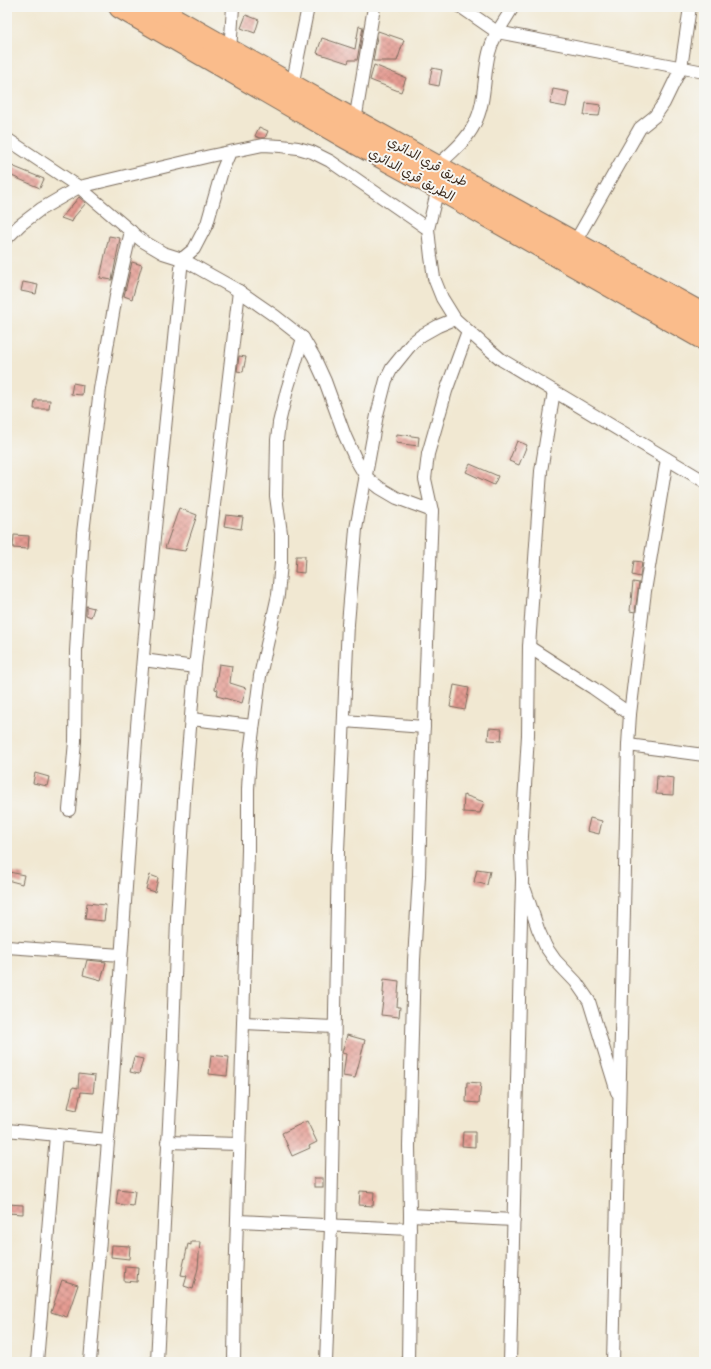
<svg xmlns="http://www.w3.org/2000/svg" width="711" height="1369" viewBox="0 0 711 1369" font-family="Dekko,'Playpen Sans Arabic',sans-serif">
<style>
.building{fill:url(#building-cross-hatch)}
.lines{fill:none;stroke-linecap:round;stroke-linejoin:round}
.street-casing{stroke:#7b6c5d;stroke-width:14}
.highway-casing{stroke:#7b6c5d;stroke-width:24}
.street{stroke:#fff;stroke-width:12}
.highway{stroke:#fabc8b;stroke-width:22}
.labels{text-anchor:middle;stroke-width:4;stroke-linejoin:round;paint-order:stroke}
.street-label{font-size:13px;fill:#3b2a1e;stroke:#f6f6f2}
</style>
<defs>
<pattern id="building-cross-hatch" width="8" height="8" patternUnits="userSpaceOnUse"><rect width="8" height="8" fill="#e59c93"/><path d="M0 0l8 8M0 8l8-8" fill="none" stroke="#bb7f77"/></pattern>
</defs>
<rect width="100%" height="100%" fill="#f6f6f2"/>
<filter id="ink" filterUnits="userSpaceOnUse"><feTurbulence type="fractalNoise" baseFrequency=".025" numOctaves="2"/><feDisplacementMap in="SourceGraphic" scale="8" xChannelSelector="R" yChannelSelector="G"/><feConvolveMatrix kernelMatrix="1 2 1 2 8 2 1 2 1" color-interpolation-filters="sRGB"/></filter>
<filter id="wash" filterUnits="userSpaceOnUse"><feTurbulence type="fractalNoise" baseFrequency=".012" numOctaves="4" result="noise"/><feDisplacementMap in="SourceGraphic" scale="16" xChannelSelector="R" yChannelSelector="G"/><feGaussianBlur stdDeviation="0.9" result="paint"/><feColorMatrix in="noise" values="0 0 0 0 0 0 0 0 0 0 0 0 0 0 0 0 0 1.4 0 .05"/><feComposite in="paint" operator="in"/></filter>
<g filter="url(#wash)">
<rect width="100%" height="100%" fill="#f1e8d2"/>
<g id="blocks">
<!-- building -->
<g class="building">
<polygon points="246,15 259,20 255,33 241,28"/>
<polygon points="359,26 363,27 357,60 349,60 348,63 317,53 322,38 355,49"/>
<polygon points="378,31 404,40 397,61 373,61"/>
<polygon points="374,65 406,78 401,92 370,80"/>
<polygon points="432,68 442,70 439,86 429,84"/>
<polygon points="553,89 569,92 566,107 550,104"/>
<polygon points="586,103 601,105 599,116 584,115"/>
<polygon points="259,127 268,131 265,138 260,138 255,136"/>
<polygon points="7,164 44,179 40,188 7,174"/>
<polygon points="79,197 86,203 74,217 72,222 61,218"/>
<polygon points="109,236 120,238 112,280 100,278"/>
<polygon points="132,262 142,265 132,299 124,296"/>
<polygon points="23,282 38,285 36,294 21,291"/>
<polygon points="239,356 246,357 243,372 237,371"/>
<polygon points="73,383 83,385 82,395 71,394"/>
<polygon points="35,400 50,400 49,409 34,409"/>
<polygon points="397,434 419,437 418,446 396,443"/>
<polygon points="517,441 527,445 519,465 509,461"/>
<polygon points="470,464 498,476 494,485 466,472"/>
<polygon points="179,508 197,515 185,551 165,548"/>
<polygon points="226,515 243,517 241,529 224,526"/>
<polygon points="14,535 29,536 28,549 13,548"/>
<polygon points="296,556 305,556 304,573 295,572"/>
<polygon points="634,561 642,562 640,577 632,575"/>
<polygon points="633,582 639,583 635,612 630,611"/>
<polygon points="86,606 94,608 91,617 86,615"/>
<polygon points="219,664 232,666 230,683 246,688 242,703 217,696 218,690 215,689"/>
<polygon points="454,685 469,688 465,710 450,707"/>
<polygon points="489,728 502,729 501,741 488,740"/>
<polygon points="35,773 49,777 47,786 33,783"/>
<polygon points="657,776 674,778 673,795 656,794"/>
<polygon points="464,795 484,802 480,813 463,812"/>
<polygon points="590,818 602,821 599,834 587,831"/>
<polygon points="477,869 490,871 487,885 474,882"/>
<polygon points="9,872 24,875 22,884 7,880"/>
<polygon points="150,875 158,878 155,892 146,889"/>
<polygon points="87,903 106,905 104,921 85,919"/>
<polygon points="87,960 106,962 101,980 83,975"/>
<polygon points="384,979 399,981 397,1007 400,1007 399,1017 381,1015 384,993 383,993"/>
<polygon points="347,1035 365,1040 355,1078 343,1076 346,1054 342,1053"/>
<polygon points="211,1055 229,1057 227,1076 209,1074"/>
<polygon points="134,1057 143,1059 139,1074 130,1072"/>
<polygon points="79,1074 95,1076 93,1093 81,1092 77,1110 68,1108 73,1087 78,1088"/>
<polygon points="467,1082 481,1083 479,1103 466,1102"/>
<polygon points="307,1121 317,1142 309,1146 310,1148 292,1156 282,1133"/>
<polygon points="463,1132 475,1132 475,1147 462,1146"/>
<rect x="314" y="1178" width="9" height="9"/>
<polygon points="118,1189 135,1191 133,1206 116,1204"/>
<polygon points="360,1191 374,1192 373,1206 359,1205"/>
<polygon points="8,1204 23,1205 23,1214 7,1213"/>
<polygon points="191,1242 200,1242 198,1268 193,1289 184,1286 187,1276 181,1275 188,1244 191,1245"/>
<polygon points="112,1245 130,1246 129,1259 111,1257"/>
<polygon points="125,1266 138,1267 137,1282 124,1281"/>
<polygon points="62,1280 78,1285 67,1317 51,1312"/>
</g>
</g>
</g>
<g filter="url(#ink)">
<use href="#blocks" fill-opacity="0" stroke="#7b6c5d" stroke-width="1"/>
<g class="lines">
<!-- street casing -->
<g class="street-casing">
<g id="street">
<polyline points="461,7 497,32 704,72"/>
<polyline points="230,51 233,7"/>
<polyline points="292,86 308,7"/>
<polyline points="355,121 374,7"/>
<polyline points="7,139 79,187 141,240 163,253 182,259 239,291 275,316 303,338 314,357 325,381 345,436 355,458 366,477 380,488 397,498 432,511"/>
<path d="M437,166C450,154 466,141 474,125C486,103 483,77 489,53C493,36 504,22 513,7"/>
<polyline points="438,188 428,229 431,257 434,278 442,298 455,319 484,345 502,360 704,481"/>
<polyline points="7,238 20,225 41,209 79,187 210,156 263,145 281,146 298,148 312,152 330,161 428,229"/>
<polyline points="575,242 640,128 655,116 664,103 681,68 690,7"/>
<polyline points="529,647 593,688 630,714 628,745 613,1362"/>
<polyline points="143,660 195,667"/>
<polyline points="630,714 645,591 667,459"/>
<polyline points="191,719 253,726"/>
<polyline points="344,721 424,727"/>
<polyline points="628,745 704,755"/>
<polyline points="69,810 75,741 76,651 83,533 100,389 116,296 131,231"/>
<polyline points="525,890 538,929 546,947 555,960 576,982 589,1001 617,1092"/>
<polyline points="7,947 121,955"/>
<polyline points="243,1023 334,1027"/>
<polyline points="7,1130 108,1140"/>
<polyline points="167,1142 239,1144"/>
<polyline points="410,1215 514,1220"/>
<polyline points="237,1221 410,1229"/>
<polyline points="37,1362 56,1135"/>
<polyline points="90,1362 112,1092 137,726 149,588 182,259 194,249 207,224 222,171 230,152"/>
<polyline points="157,1362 172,1065 177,919 184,801 195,667 239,291"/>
<polyline points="234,1362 235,1285 243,1023 248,850 248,789 250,753 260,676 278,595 281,563 281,533 276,496 277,440 279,423 287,390 303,338"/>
<polyline points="326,1362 331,1226 338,851 348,624 356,529 377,415 386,380 392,368 413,342 422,335 438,326 455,319"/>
<polyline points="408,1362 410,1215 409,1146 414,960 419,876 421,801 432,511 425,479 428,454 446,391 468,331"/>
<polyline points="510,1362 522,879 521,853 528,735 529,647 541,471 554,391"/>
</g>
</g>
<!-- highway casing -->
<g class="highway-casing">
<g id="highway">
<polyline points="120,7 347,138 438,188 704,339"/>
<polyline points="153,7 355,121 704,315"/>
</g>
</g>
<!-- street -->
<use href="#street" class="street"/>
<!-- highway -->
<use href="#highway" class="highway"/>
</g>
</g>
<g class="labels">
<!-- street labels -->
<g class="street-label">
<text transform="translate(428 161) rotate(29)" y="5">طريق قري الدائري</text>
<text transform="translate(412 174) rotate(29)" y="5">الطريق قري الدائري</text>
</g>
</g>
<!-- margin -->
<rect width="711" height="1369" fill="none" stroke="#f6f6f2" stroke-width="24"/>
</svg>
